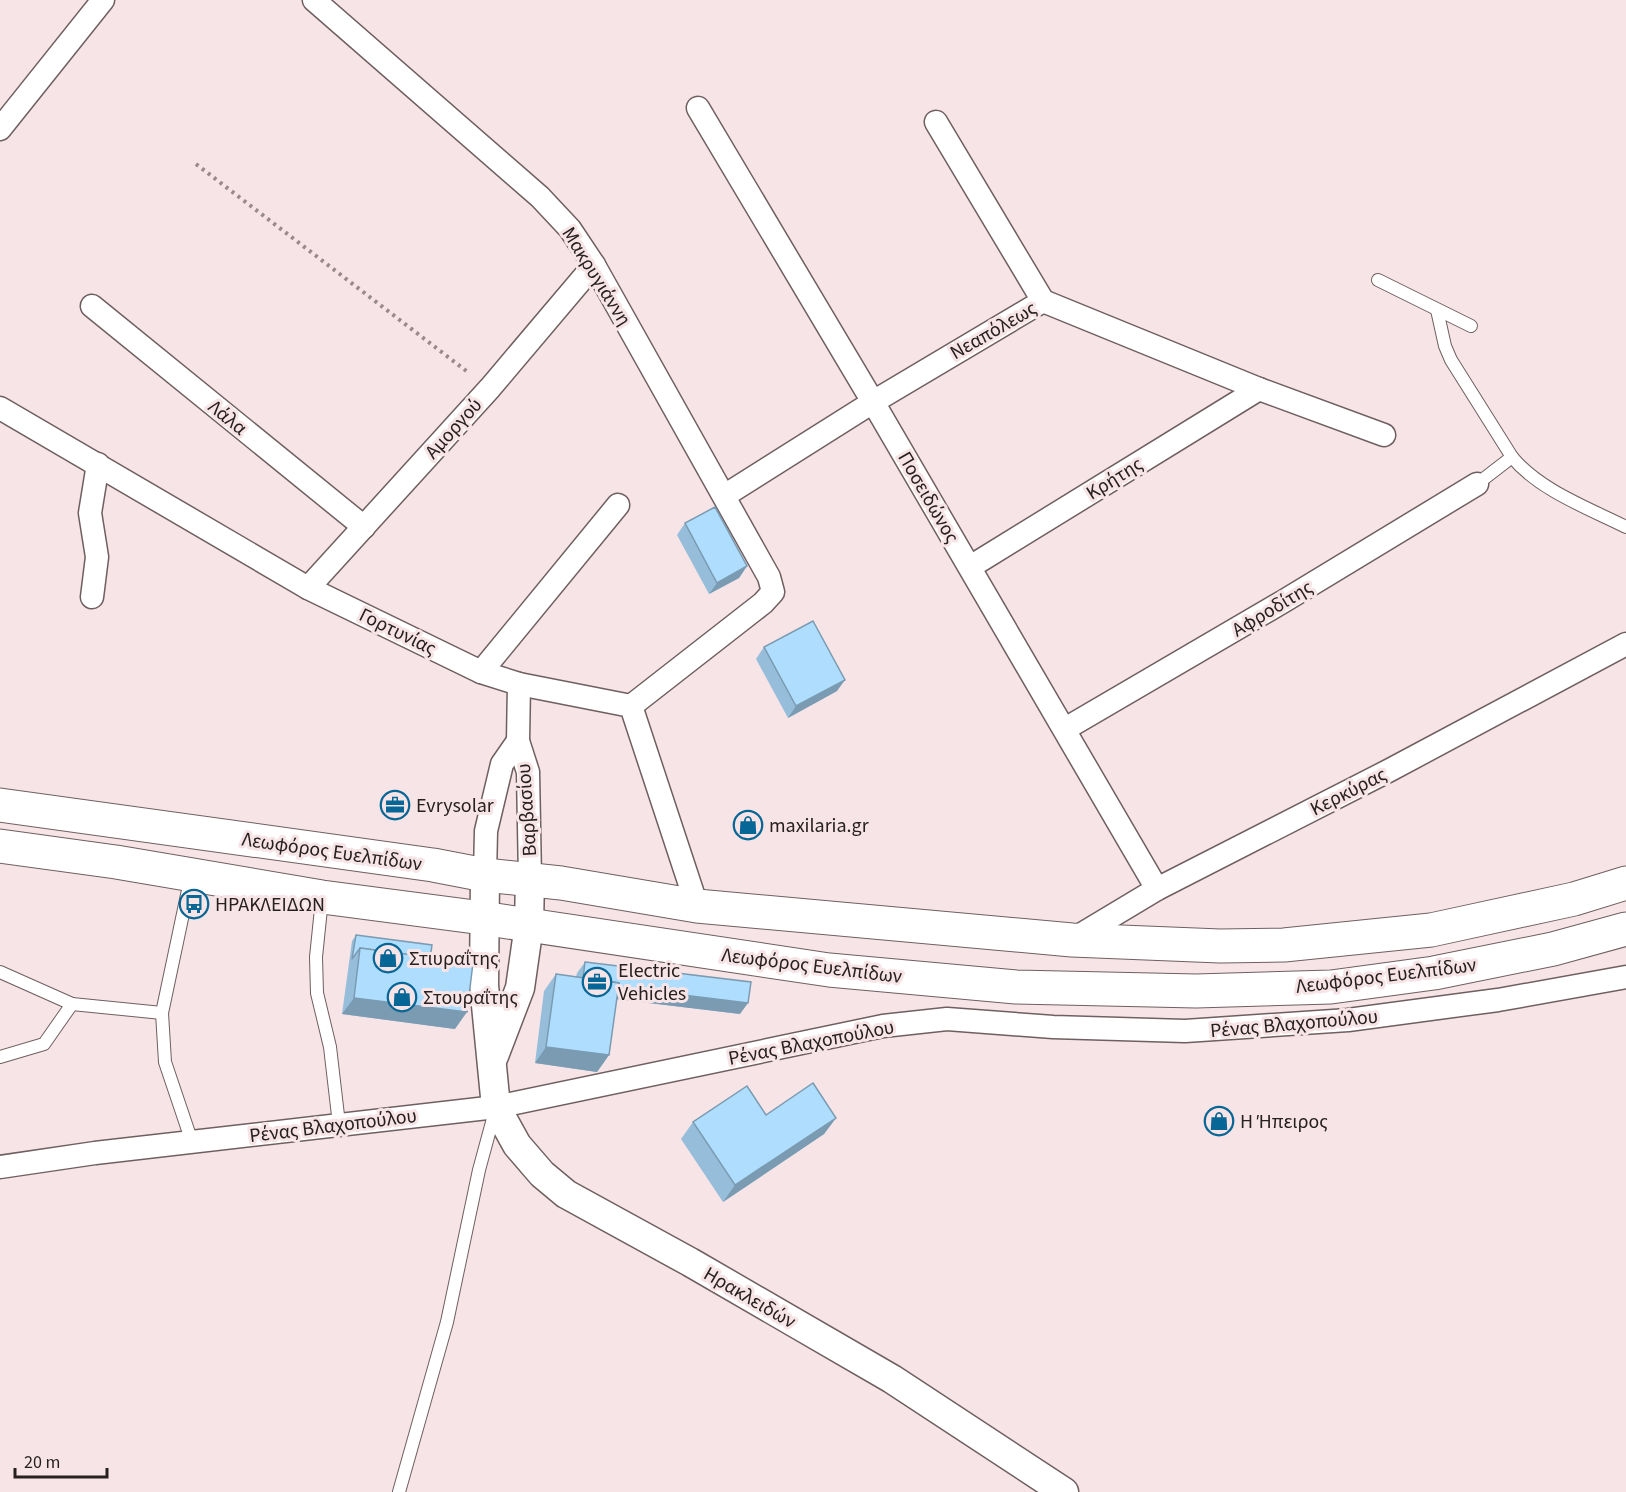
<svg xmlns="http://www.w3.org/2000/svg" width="1626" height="1492" viewBox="0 0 1626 1492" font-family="'Source Sans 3',sans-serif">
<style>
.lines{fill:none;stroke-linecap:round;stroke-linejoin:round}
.service-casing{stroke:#6f5f60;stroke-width:14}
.minor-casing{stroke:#6f5f60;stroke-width:25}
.tertiary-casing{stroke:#6f5f60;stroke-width:31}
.primary-casing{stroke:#6f5f60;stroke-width:35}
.path{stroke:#988a8c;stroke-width:4;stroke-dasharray:3 4.5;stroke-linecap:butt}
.service{stroke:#fff;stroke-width:12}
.minor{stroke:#fff;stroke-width:22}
.tertiary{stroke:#fff;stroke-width:28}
.primary{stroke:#fff;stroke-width:33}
.wall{fill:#96beda}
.shaded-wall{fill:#7a9bb1}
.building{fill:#afddfd;stroke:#7a9bb1;stroke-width:1.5}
.labels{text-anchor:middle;stroke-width:6;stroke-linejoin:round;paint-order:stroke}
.street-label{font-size:20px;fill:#272021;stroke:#f7e4e6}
.poi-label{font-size:20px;fill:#272021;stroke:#f7e4e6;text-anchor:start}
</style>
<rect width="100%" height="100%" fill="#f7e4e6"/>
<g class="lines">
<!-- service casing -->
<g class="service-casing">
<g id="service">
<polyline points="1378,280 1471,326"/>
<path d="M1437,310L1445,346L1451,360L1512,457C1539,490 1588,508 1626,527"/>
<polyline points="1477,484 1512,457"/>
<polyline points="322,899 316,957 317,993 330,1047 339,1124"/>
<polyline points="0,972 72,1004 44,1044 0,1057"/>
<polyline points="72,1004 162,1013 165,1062 192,1142"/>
<polyline points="162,1013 191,876"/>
<polyline points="399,1492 447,1322 479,1170 495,1111"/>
</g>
</g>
<!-- minor casing -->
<g class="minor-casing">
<g id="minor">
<polyline points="314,0 540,197 570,229 594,265 769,577 773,592 763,603 631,706"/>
<polyline points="698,108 873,402 1157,889"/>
<polyline points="936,122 1043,301"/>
<polyline points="0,129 103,0"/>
<polyline points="92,306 364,527"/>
<polyline points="0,408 308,588 481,672 519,684 631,706 697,906"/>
<polyline points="724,496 873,402 1043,301 1259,389 1384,435"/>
<polyline points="970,567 1259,389"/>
<polyline points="308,588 490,388 594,265"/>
<polyline points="92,597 97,557 90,513 98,464"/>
<polyline points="481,672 618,505"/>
<polyline points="519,684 518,741 528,772 530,879"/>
<polyline points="1065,729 1284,601 1477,484"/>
<polyline points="485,875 486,831 502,764 518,741"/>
<polyline points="1072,940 1157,889 1390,770 1626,644"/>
<polyline points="0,1167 95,1153 496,1107 883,1026 947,1019 1053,1027 1185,1031 1348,1020 1498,1000 1626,977"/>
</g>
</g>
<!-- tertiary casing -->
<g class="tertiary-casing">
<g id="tertiary">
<polyline points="485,875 484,985 496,1107 517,1145 542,1174 566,1194 690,1262 892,1379 1064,1492"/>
<polyline points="494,1056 520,988 529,925 530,879"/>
</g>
</g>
<!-- primary casing -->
<g class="primary-casing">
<g id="primary">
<polyline points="0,805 433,865 485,875 561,883 697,906 1072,940 1220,946 1284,945 1431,930 1574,899 1626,883"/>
<polyline points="0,846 116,862 322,897 475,917 829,970 1016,987 1196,991 1331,987 1434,973 1553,949 1626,929"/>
</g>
</g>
<!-- path -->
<polyline class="path" points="196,164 469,373"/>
<!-- service -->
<use href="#service" class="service"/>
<!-- minor -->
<use href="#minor" class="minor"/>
<!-- tertiary -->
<use href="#tertiary" class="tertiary"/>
<!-- primary -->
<use href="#primary" class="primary"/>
</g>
<!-- wall -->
<g class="wall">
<polygon points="685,523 747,566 739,578 709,594 677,535"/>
<polygon points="764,647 837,691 788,718 756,659"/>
<polygon points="356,935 430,958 455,1029 342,1014 352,941"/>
<polygon points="585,962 740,1014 616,999 609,1055 597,1072 535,1063 544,991 556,974 576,977 577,973"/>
<polygon points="766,1115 836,1118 824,1134 723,1202 681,1139 693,1122"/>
</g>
<!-- shaded-wall -->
<g class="shaded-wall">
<polygon points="747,566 739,578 709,594 717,583"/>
<polygon points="845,680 837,691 788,718 796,706"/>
<polygon points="582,983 748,1003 740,1014 574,994"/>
<polygon points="354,998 467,1012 455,1029 342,1014"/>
<polygon points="546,1047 609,1055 597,1072 535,1063"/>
<polygon points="836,1118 824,1134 723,1202 735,1185"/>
</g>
<!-- building -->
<g class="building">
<polygon points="715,507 747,566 717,583 685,523"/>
<polygon points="813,621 845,680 796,706 764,647"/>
<polygon points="356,935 432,945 430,958 360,948 352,959"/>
<polygon points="360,948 473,963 467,1012 354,998"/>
<polygon points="585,962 751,982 748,1003 618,987 619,983 583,978"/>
<polygon points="556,974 619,983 609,1055 546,1047"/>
<polygon points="813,1083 836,1118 735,1185 693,1122 747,1086 766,1115"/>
</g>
<!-- icons -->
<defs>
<g id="office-ring" transform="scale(1.5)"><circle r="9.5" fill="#f7e4e6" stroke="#066695" stroke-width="1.5"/><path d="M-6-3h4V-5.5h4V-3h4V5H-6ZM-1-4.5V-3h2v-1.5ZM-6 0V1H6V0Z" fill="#066695"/></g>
<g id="shop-ring" transform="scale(1.5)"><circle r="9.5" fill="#f7e4e6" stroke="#066695" stroke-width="1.5"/><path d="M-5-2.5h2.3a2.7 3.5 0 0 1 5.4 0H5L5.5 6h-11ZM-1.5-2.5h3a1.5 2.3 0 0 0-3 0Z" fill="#066695"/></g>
<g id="bus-ring" transform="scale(1.5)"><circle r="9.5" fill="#f7e4e6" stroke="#066695" stroke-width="1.5"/><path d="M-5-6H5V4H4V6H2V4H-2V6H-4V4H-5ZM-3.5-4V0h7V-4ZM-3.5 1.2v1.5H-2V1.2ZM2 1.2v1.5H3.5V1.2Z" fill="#066695"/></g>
</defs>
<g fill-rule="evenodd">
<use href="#office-ring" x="395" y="805"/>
<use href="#shop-ring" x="748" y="825"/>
<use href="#bus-ring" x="194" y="904"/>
<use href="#shop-ring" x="388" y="958"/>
<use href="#office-ring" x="597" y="982"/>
<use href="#shop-ring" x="402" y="997"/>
<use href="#shop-ring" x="1219" y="1121"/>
</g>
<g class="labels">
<!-- street labels -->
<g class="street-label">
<text transform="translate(597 276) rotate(58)" y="7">Μακρυγιάννη</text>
<text transform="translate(993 330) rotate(-30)" y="7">Νεαπόλεως</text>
<text transform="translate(228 417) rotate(39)" y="7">Λάλα</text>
<text transform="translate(453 428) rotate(-48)" y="7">Αμοργού</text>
<text transform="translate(1114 478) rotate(-32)" y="7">Κρήτης</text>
<text transform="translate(929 497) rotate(60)" y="7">Ποσειδώνος</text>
<text transform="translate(1272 608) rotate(-31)" y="7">Αφροδίτης</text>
<text transform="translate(398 631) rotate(26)" y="7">Γορτυνίας</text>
<text transform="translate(1348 791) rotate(-27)" y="7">Κερκύρας</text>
<text transform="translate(526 810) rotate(-94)" y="7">Βαρβασίου</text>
<text transform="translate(332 851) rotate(8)" y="7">Λεωφόρος Ευελπίδων</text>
<text transform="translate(812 965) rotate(7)" y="7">Λεωφόρος Ευελπίδων</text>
<text transform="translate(1386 975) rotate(-7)" y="7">Λεωφόρος Ευελπίδων</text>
<text transform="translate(1294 1023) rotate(-5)" y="7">Ρένας Βλαχοπούλου</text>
<text transform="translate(811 1042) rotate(-11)" y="7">Ρένας Βλαχοπούλου</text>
<text transform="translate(333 1125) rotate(-7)" y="7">Ρένας Βλαχοπούλου</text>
<text transform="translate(750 1297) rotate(30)" y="7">Ηρακλειδών</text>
</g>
<!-- poi labels -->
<g class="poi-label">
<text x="416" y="812">Evrysolar</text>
<text x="769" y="832">maxilaria.gr</text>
<text x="215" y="911">ΗΡΑΚΛΕΙΔΩΝ</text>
<text x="409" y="965">Στιυραΐτης</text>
<text x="618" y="977">Electric<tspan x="618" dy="23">Vehicles</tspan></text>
<text x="423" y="1004">Στουραΐτης</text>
<text x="1240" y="1128">Η Ήπειρος</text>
</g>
</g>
<!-- scale -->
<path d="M15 1468v9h92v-9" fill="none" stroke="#272021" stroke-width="3"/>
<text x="24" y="1468" font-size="18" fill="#272021" stroke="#f7e4e6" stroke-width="4.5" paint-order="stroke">20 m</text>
</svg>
